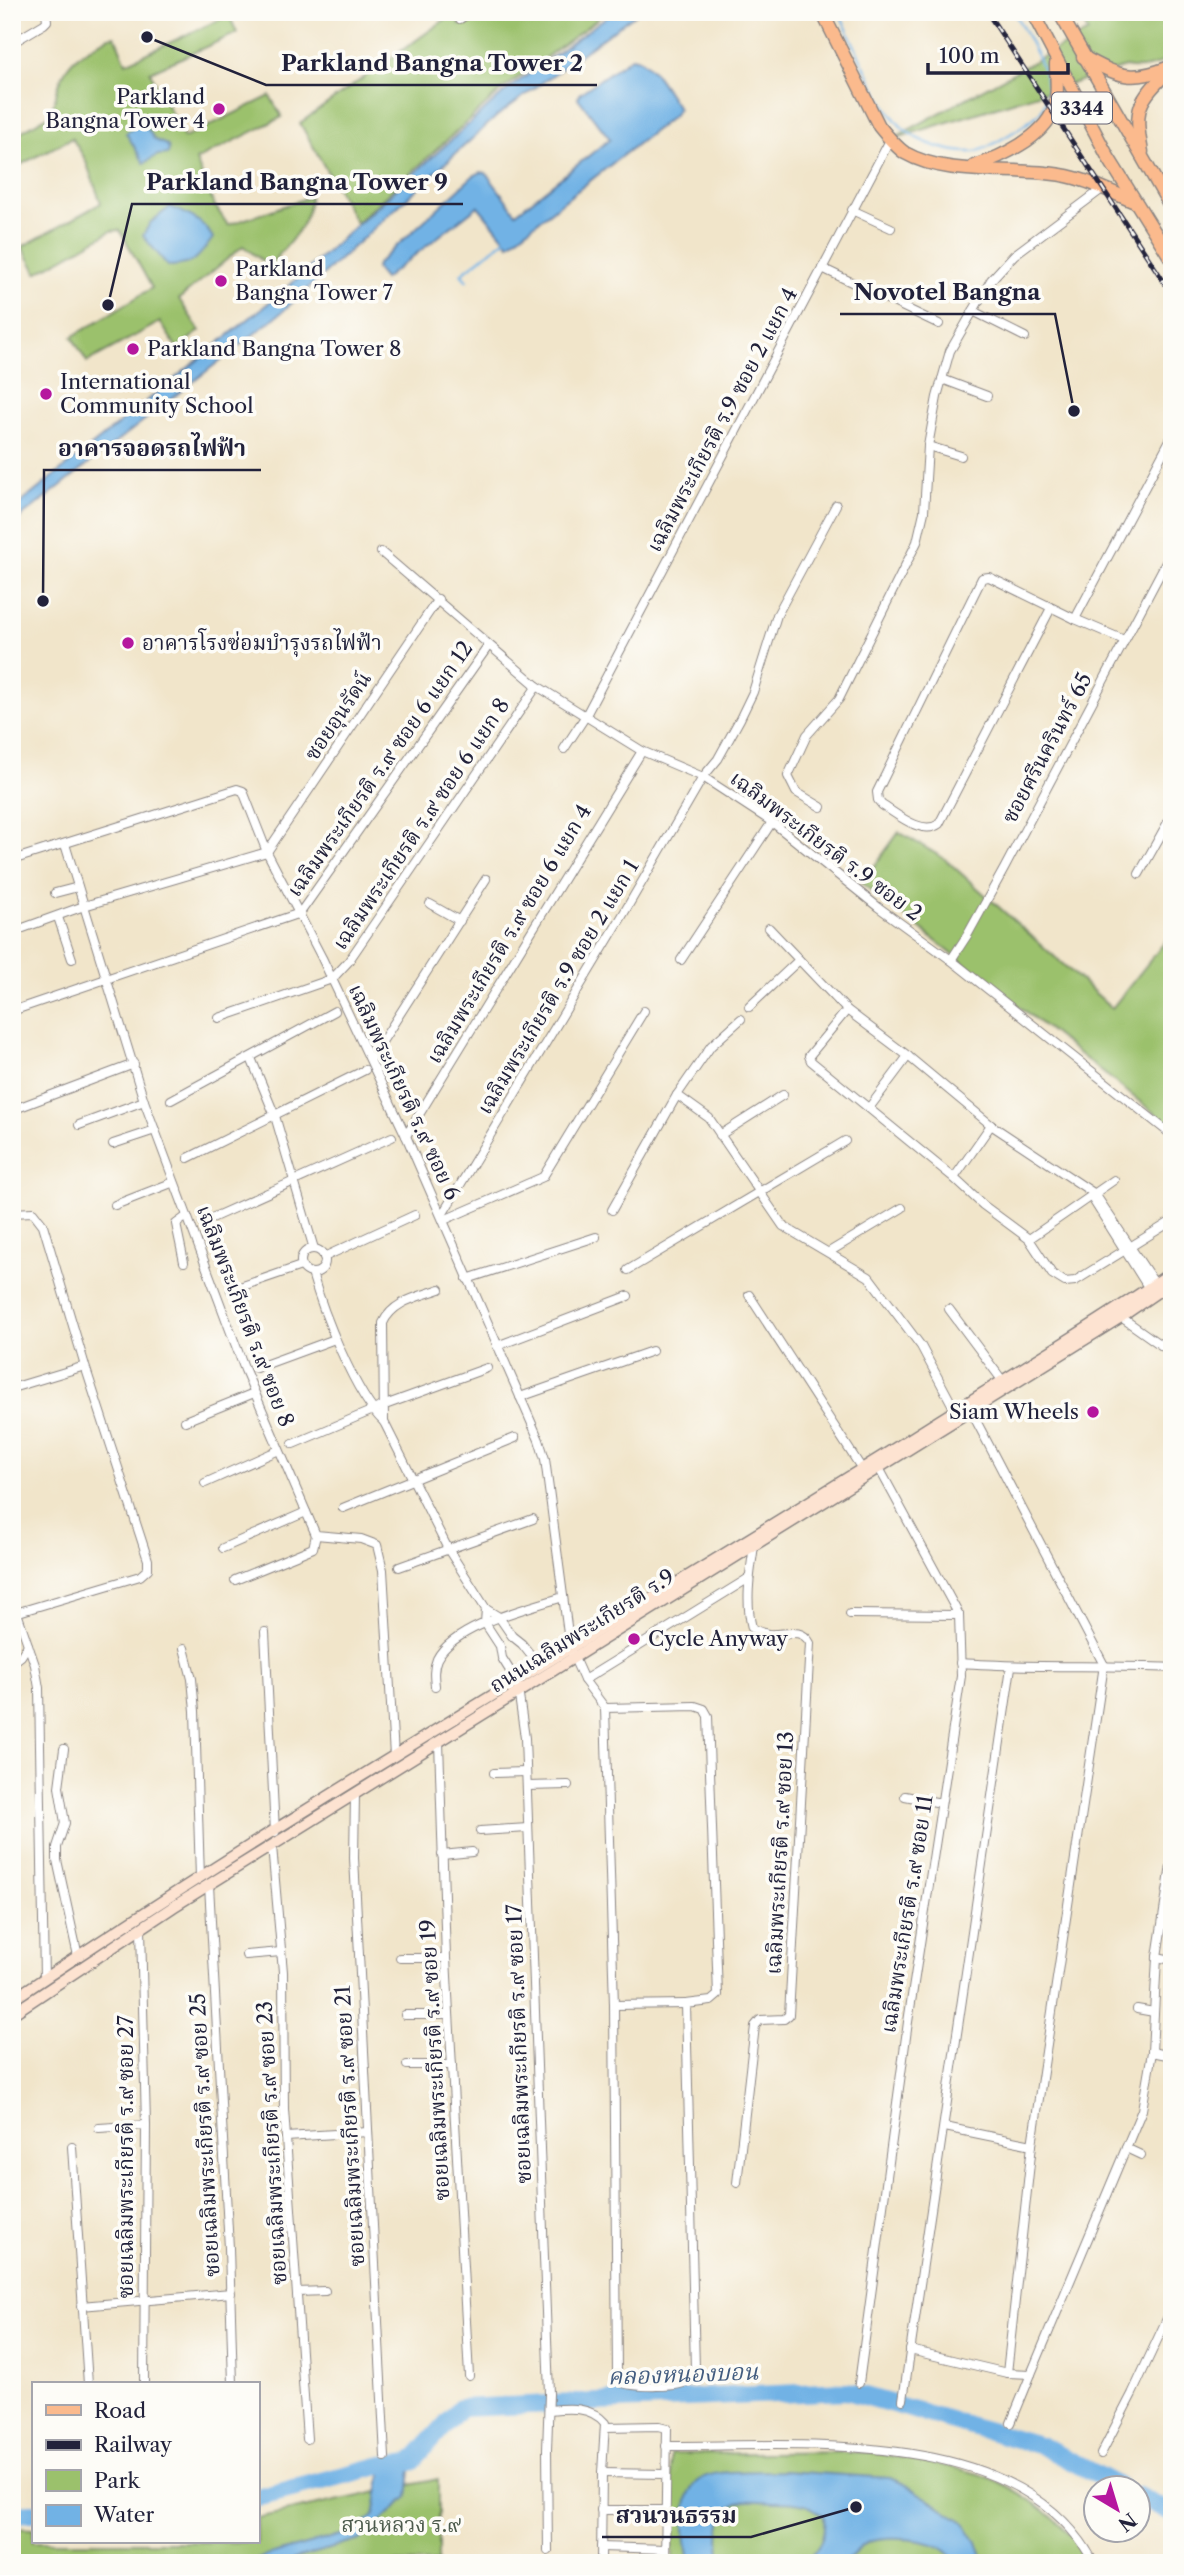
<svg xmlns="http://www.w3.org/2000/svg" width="1184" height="2575" viewBox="0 0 1184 2575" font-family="'Libre Caslon Text','Noto Serif Thai',serif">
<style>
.green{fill:#9bc16c;stroke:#5e7254;stroke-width:2}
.water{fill:#71b2e5;stroke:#4a6a90;stroke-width:2}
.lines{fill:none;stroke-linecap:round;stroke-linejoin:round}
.stream{stroke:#71b2e5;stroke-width:2.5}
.river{stroke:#71b2e5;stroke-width:18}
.minor-casing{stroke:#8a8482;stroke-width:10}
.secondary-casing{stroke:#8a8482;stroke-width:13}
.primary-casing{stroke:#8a8482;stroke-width:15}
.minor{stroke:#fff;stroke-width:8}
.secondary{stroke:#fde3d1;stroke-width:10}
.primary{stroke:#fbba8d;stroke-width:12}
.rail-casing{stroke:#22223b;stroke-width:5}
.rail{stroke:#fdfcf7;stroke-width:2.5;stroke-dasharray:8;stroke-linecap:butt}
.poi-dot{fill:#b5179e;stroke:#fdfcf7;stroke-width:2.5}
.labels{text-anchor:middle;stroke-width:7;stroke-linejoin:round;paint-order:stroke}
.shield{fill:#fdfcf7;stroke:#646373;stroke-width:2}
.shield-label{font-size:19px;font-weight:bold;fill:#22223b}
.poi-label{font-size:21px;fill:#22223b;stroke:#fdfcf7;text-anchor:start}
.street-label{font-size:21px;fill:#22223b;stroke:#fdfcf7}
.park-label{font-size:21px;fill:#4c5a4c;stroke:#fdfcf7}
.water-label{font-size:23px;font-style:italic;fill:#425c7f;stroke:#fdfcf7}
.leader{fill:none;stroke:#22223b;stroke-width:2.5}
.callout-dot{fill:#22223b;stroke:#fdfcf7;stroke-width:2.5}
.callout-label{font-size:23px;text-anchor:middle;font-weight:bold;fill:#22223b;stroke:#fdfcf7;stroke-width:7;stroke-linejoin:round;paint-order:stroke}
</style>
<rect width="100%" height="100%" fill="#fdfcf7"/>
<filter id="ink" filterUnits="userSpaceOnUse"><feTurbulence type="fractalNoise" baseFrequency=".0143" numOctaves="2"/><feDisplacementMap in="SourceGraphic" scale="14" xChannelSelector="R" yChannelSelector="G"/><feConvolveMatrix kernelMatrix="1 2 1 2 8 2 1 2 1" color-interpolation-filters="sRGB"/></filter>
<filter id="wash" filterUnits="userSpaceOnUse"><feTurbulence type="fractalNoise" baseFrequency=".00686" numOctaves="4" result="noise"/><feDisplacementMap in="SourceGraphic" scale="28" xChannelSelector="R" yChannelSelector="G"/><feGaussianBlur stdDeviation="1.57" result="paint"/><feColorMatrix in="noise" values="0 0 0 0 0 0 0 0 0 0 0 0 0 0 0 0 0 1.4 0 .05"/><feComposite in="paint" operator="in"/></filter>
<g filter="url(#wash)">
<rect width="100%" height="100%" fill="#f1e5ca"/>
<!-- green -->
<g class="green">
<polygon points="483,12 607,12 503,89 356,223 300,123 453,14 460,25"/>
<path d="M1078,12H1172V56C1157,66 1143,71 1125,67L890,140L1088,32Z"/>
<path d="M229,15L237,33L150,72L184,138L270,96L282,117L196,160L213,203L228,225L310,197C309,226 287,245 269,266L243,246L179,299L200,331L177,348L160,322L87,362L72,337L152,288L120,230L111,231L37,273L22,247L101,203L85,159L72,138L12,169V137L51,114C63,66 65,61 109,37L115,36L126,63Z"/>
<polygon points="899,832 945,859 1112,1008 1172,933 1172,1127 862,883"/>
<path d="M870,2452C907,2459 946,2464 982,2475C1022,2489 1070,2525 1090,2563H673L671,2454Z"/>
<polygon points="438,2479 438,2563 12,2563 12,2528 33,2529 33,2542 257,2542 257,2518"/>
</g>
<!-- water -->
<g class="water">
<polygon points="613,12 638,12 497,116 282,312 12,524 12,510 282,292 507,90"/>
<path d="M632,57C650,59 665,89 675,103L678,108L673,116L509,244L478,206L384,279L376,269L377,264L473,176L481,172L486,173L516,213L610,139L578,98L579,94Z"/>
<polygon points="143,122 155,140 167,145 169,149 168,154 158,155 144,163 126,133"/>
<path d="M170,207C188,214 203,220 213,238C198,258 194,266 168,266L143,236L150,223Z"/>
<polygon points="412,2462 408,2497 360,2540 281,2563 251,2563 266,2556 355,2531 374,2516 383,2465"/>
<path d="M785,2471L890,2478L906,2485L964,2522L977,2542L984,2563H953C951,2538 889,2535 870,2542C860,2546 852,2555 845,2563H806C819,2548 826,2536 824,2516C809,2503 794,2502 774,2502C764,2502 750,2499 741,2502C715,2509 718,2542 721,2563H689C685,2538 677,2492 704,2477C719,2469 767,2472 785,2471Z"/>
</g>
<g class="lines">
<!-- stream -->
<g class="stream">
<path d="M839,12C854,43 880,108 904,129C921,144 951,153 974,152C985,151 1035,120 1041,111C1044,107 1048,95 1048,91C1046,67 1025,33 1014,12"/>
<polyline points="467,281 461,274 505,240"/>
</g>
<!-- river -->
<g class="river">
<polyline points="1138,2496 1172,2513"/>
<polyline points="257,2498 383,2465 412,2462 460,2408 847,2391 1042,2446 1122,2488"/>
<polyline points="12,2514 33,2513"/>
</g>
</g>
</g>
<g filter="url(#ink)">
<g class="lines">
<!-- minor casing -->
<g class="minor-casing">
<g id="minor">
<polyline points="460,19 471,12"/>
<polyline points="12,43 44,24 47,21 46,12"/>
<polyline points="852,210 891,228"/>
<polyline points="822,268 939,324"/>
<polyline points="973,311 1025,337"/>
<polyline points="942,379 987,396"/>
<polyline points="928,446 961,456"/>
<polyline points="381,552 537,686 642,751 703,777 772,822 878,907 951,960 1172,1135"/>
<path d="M1051,608L939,824C922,836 897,814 882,805L878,800L877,792L982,578L989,577L1075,619L1124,640"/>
<polyline points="1075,619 1172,436"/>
<polyline points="564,749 585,717 890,140"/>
<polyline points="821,807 796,792 788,776 807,735 839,699 917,542 924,512 928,446 937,397 950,351 991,280 1014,255 1102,189"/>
<polyline points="65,844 144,1101 245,1370 316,1535 361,1539 377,1545 383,1570 394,1756"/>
<polyline points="12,860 237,789 243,791 267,852 322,958 406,1136 539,1440 545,1459 570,1649 584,1680 605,1708"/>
<polyline points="1139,874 1172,815"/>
<polyline points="55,893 78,887"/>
<polyline points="430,904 460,921"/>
<polyline points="58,917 72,959"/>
<polyline points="769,928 847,1010 908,1056 991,1125 1095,1194 1155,1284"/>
<polyline points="12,932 84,906 267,852 438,599"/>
<polyline points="681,960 772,822"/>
<polyline points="951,960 968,934 1004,869 1172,551"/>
<polyline points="749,1007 799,960"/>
<polyline points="847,1010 809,1056 811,1061 954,1178 983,1205 1029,1239 1052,1274 1065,1282 1075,1281 1172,1221"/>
<polyline points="12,1011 300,913 489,645"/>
<polyline points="219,1018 332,979 348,962 537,686"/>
<polyline points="251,1058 275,1116 314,1249"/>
<polyline points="371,1059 486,879"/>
<polyline points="677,1095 709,1118 783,1226 869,1277 921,1346 955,1410"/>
<polyline points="171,1100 335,1011"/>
<polyline points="869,1108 908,1056"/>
<polyline points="12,1110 134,1064"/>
<polyline points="79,1125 144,1101"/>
<polyline points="720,1135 783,1095"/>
<polyline points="406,1136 642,751"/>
<polyline points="113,1144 155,1130"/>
<polyline points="188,1158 365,1070"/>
<polyline points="954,1178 991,1125"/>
<polyline points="1092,1198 1148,1287"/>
<polyline points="115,1205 174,1182"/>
<polyline points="612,1210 677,1095 711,1046 741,1019"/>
<polyline points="12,1213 33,1212 43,1225 85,1366 148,1560 148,1569 140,1576 12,1614"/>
<polyline points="442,1215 621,918 703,777 718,759 740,719 753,692 777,615 836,505"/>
<polyline points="444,1220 543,1177 644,1011"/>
<polyline points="203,1222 392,1137"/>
<polyline points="1029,1239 1114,1180"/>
<circle cx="313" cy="1261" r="12"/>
<polyline points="829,1252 902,1208"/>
<polyline points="324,1257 415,1215"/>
<polyline points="184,1262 176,1224 187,1216"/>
<polyline points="628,1270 845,1141"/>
<path d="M312,1273C323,1312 355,1395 384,1422L448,1549L486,1609L499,1617L512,1636L522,1644L540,1667"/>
<polyline points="467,1279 596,1237"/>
<polyline points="231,1290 301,1266"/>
<polyline points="749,1295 862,1469"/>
<polyline points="949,1309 1002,1380"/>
<polyline points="1121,1317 1172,1353"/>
<polyline points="497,1346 628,1296"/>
<polyline points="256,1368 335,1339"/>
<polyline points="12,1388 85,1366"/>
<polyline points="520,1397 652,1351"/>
<polyline points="971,1411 1104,1665"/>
<polyline points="185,1421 254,1393"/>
<path d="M384,1422L383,1323C393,1301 418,1297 440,1289"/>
<polyline points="293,1444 385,1405 487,1368"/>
<polyline points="205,1483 279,1450"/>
<polyline points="343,1508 515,1438"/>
<polyline points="223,1548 306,1512"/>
<polyline points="399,1567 533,1519"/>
<polyline points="235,1580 313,1548 316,1535"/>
<polyline points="12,1598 35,1665 39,1688 44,1979"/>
<polyline points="486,1609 485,1623 500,1646 502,1658 517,1682 525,1738 549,2394 547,2450 548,2551"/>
<polyline points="850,1614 959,1615"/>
<polyline points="265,1632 275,1832"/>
<polyline points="184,1648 192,1679 195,1711 200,1878"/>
<polyline points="12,1663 21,1656 28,1645"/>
<path d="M960,1663C1030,1668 1101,1665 1172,1668"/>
<polyline points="584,1680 749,1578"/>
<path d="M435,1686C434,1677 433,1668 437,1659C454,1625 529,1608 563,1597"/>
<path d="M695,1706L704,1709L708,1716L718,1995L711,2001L686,2004L695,2369C694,2372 694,2376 691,2379C682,2389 631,2387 620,2382L617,2373L614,2005L605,1708Z"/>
<polyline points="439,1742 446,1958 469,2376"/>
<polyline points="64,1749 59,1787 65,1823 57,1847 57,1860 78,1956"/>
<polyline points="494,1773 526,1772"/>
<polyline points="527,1786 568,1785"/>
<polyline points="355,1794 354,1858 385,2457"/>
<polyline points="905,1796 941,1803"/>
<polyline points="480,1831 528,1828"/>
<polyline points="272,1846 283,1972 284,2109 307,2439"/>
<polyline points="442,1855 472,1852"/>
<polyline points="209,1885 229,2248 233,2384"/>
<polyline points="141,1929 146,2125 144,2384"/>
<polyline points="246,1955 281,1952"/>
<polyline points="1157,1957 1172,1960"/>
<polyline points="400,1958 446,1958"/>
<polyline points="614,2005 686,2004"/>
<polyline points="1137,2009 1154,2012"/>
<polyline points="405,2015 449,2015"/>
<polyline points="1152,2052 1172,2056"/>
<polyline points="407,2065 452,2065"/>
<polyline points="945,2127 1032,2145"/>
<polyline points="99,2128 146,2125"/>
<polyline points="286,2137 368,2132"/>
<polyline points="72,2147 88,2384"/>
<polyline points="1126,2148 1141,2155"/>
<path d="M737,2183L755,2026L760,2020L784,2019L789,2015L810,1643C801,1626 783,1636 768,1634C762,1633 758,1631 752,1628C745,1601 750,1573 754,1546"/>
<polyline points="297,2292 325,2291"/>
<polyline points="81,2306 231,2293"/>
<polyline points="910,2350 1007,2373 1031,2374 1142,2110 1152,2052 1157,1957 1172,1859"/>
<polyline points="1007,2373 1032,2145 1104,1665"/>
<polyline points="859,2383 908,2022 961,1676 959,1615 879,1468"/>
<polyline points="903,2400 1011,1667"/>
<path d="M549,2410C569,2408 591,2406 605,2423L602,2473L601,2563"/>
<polyline points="1011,2423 1031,2374"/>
<polyline points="605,2427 659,2426 667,2428 665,2563"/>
<path d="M666,2446C798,2447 1021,2423 1094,2563"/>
<polyline points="1101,2454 1132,2394 1172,2308"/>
<polyline points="602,2473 665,2474"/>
<polyline points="601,2510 665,2510"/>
<polyline points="601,2547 665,2549"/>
</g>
</g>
<!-- secondary casing -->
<g class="secondary-casing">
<g id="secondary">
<path d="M12,2000C315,1796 632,1615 940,1420C1017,1371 1097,1324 1172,1272"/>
<polyline points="12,2014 173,1907 1121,1317 1172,1282"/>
</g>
</g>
<!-- primary casing -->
<g class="primary-casing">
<g id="primary">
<path d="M822,12L879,126C887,136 895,146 905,153C952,180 1023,164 1075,178C1095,183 1115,194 1135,202"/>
<polyline points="1032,12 1108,157 1172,260"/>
<polyline points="1059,12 1172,209"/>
<path d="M1083,57C1118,75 1129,83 1167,68"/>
<path d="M1142,152C1133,105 1139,101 1172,67"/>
<path d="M974,166C1001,157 1043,138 1054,109C1059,95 1056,79 1056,64"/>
</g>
</g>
<!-- minor -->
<use href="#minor" class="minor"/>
<!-- secondary -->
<use href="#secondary" class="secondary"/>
<!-- primary -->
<use href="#primary" class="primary"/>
<!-- rail casing -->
<g class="rail-casing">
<polyline id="rail" points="987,12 1172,294"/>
</g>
<!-- rail -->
<use href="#rail" class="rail"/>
</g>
</g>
<!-- markers -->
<g class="poi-dot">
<circle cx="219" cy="109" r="7"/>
<circle cx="221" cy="281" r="7"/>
<circle cx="133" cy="349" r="7"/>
<circle cx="46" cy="394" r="7"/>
<circle cx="128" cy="643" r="7"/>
<circle cx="1093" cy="1412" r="7"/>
<circle cx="634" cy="1639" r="7"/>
</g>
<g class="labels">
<!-- shield labels -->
<rect class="shield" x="1052" y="92.5" width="60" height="31" rx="5"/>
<g class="shield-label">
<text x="1082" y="115">3344</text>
</g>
<!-- poi labels -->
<g class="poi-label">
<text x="205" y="104" text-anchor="end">Parkland<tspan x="205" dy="24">Bangna Tower 4</tspan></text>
<text x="235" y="276">Parkland<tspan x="235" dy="24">Bangna Tower 7</tspan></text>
<text x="147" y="356">Parkland Bangna Tower 8</text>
<text x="60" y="389">International<tspan x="60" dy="24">Community School</tspan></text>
<text x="142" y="650">อาคารโรงซ่อมบำรุงรถไฟฟ้า</text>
<text x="1079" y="1419" text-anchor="end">Siam Wheels</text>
<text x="648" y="1646">Cycle Anyway</text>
</g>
<!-- street labels -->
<g class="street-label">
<text transform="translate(722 420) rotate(-62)" y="7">เฉลิมพระเกียรติ ร.9 ซอย 2 แยก 4</text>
<text transform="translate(338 716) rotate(-56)" y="7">ซอยอุนรัดน์</text>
<text transform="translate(1047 748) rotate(-62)" y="7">ซอยศรีนครินทร์ 65</text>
<text transform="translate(380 769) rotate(-55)" y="7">เฉลิมพระเกียรติ ร.๙ ซอย 6 แยก 12</text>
<text transform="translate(421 824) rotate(-56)" y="7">เฉลิมพระเกียรติ ร.๙ ซอย 6 แยก 8</text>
<text transform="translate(826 846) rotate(37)" y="7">เฉลิมพระเกียรติ ร.9 ซอย 2</text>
<text transform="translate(509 934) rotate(-59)" y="7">เฉลิมพระเกียรติ ร.๙ ซอย 6 แยก 4</text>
<text transform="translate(558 987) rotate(-59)" y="7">เฉลิมพระเกียรติ ร.9 ซอย 2 แยก 1</text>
<text transform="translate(404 1092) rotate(65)" y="7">เฉลิมพระเกียรติ ร.๙ ซอย 6</text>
<text transform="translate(245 1316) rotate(69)" y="7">เฉลิมพระเกียรติ ร.๙ ซอย 8</text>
<text transform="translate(582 1631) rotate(-32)" y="7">ถนนเฉลิมพระเกียรติ ร.9</text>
<text transform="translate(780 1853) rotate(-87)" y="7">เฉลิมพระเกียรติ ร.๙ ซอย 13</text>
<text transform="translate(907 1914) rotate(-81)" y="7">เฉลิมพระเกียรติ ร.๙ ซอย 11</text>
<text transform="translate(519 2044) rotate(-92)" y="7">ซอยเฉลิมพระเกียรติ ร.๙ ซอย 17</text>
<text transform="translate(435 2060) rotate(-93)" y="7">ซอยเฉลิมพระเกียรติ ร.๙ ซอย 19</text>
<text transform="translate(350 2126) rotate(-93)" y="7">ซอยเฉลิมพระเกียรติ ร.๙ ซอย 21</text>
<text transform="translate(205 2135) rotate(-93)" y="7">ซอยเฉลิมพระเกียรติ ร.๙ ซอย 25</text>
<text transform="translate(272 2143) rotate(-93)" y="7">ซอยเฉลิมพระเกียรติ ร.๙ ซอย 23</text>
<text transform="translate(126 2157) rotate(-90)" y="7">ซอยเฉลิมพระเกียรติ ร.๙ ซอย 27</text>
</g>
<!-- park labels -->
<g class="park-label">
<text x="401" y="2532">สวนหลวง ร.๙</text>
</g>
<!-- water labels -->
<g class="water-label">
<text transform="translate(683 2374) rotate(-2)" y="8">คลองหนองบอน</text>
</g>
</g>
<!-- callouts -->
<path class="leader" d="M147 37L266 85H597M108 305L132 204H463M1074 411L1055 314H840M43 601L44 470H261M856 2507L751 2537H602"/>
<g class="callout-dot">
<circle cx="147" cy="37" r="7"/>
<circle cx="108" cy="305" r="7"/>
<circle cx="1074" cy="411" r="7"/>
<circle cx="43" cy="601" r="7"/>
<circle cx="856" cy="2507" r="7"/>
</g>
<g class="callout-label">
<text x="432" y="71">Parkland Bangna Tower 2</text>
<text x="297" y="190">Parkland Bangna Tower 9</text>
<text x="947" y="300">Novotel Bangna</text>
<text x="152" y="456">อาคารจอดรถไฟฟ้า</text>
<text x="676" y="2523">สวนวนธรรม</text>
</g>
<!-- margin -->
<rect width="1184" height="2575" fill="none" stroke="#fdfcf7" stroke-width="42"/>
<!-- legend -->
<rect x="32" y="2382" width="228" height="161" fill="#fdfcf7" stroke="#a5a5ac" stroke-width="2"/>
<rect x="46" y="2405" width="35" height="10" fill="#fbba8d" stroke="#a5a5ac" stroke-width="2"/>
<text x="94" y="2418" font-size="21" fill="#22223b">Road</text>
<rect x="46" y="2440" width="35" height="10" fill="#22223b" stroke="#a5a5ac" stroke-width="2"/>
<text x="94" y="2452" font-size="21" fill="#22223b">Railway</text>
<rect x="46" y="2470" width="35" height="21" fill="#9bc16c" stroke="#a5a5ac" stroke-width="2"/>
<text x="94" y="2488" font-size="21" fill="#22223b">Park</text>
<rect x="46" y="2505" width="35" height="21" fill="#71b2e5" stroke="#a5a5ac" stroke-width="2"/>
<text x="94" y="2522" font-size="21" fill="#22223b">Water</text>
<!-- north arrow -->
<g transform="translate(1117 2509) rotate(142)"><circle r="33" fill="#fdfcf7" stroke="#a5a5ac" stroke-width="2"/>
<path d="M0-5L12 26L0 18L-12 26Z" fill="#b5179e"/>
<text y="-10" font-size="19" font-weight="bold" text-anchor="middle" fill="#22223b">N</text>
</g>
<!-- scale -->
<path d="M928 63v10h140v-10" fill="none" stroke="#22223b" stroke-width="3.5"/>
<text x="939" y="63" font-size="21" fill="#22223b" stroke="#fdfcf7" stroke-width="5" paint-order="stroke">100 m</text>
</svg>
